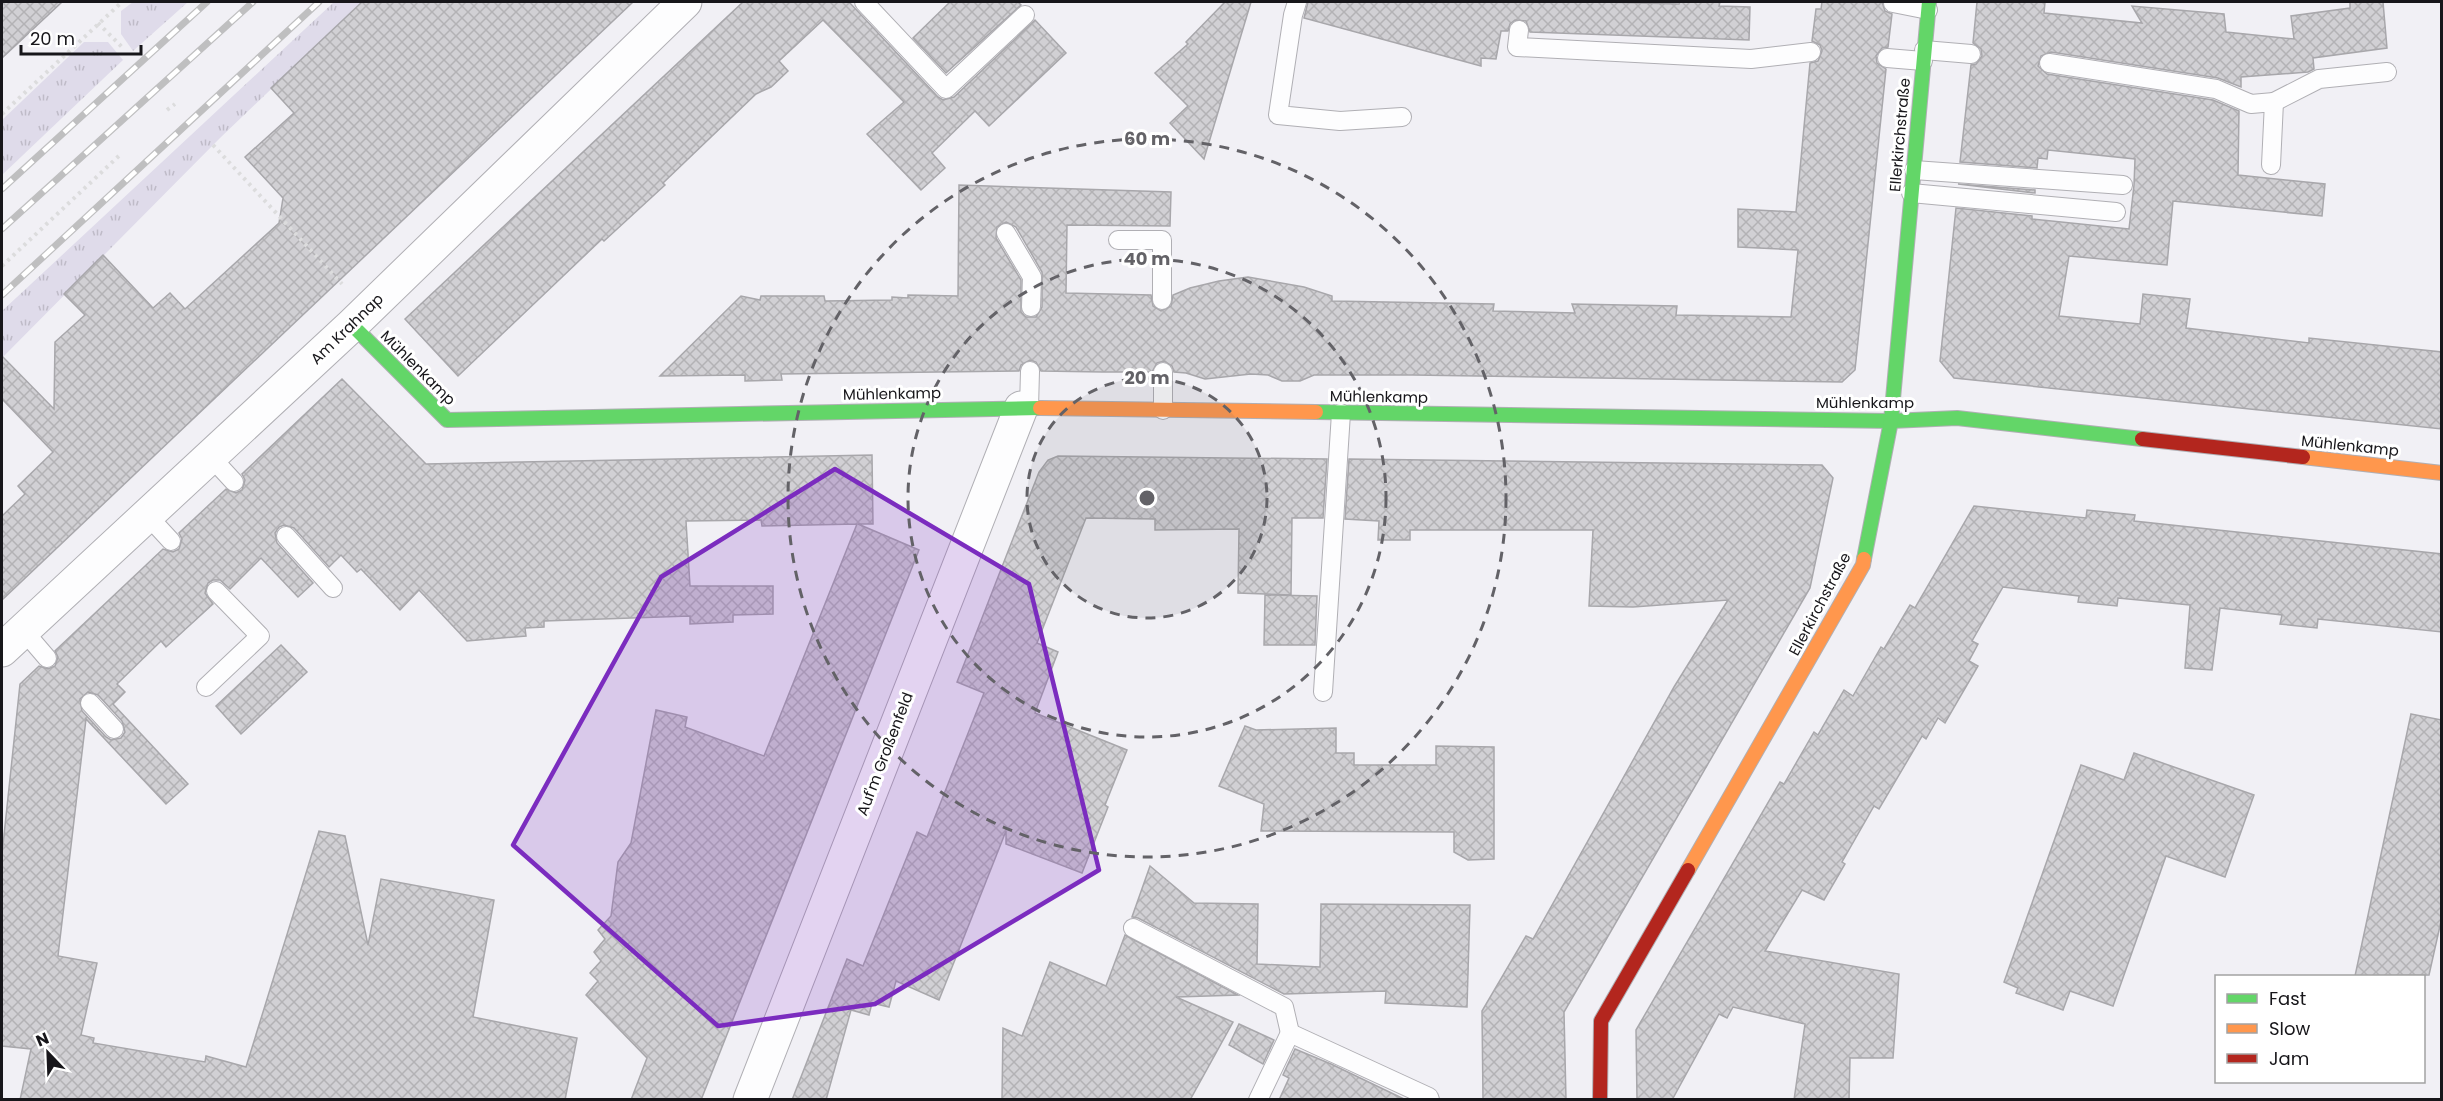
<svg xmlns="http://www.w3.org/2000/svg" width="2443" height="1101" viewBox="0 0 2443 1101" font-family="Poppins,sans-serif">
<style>
.grass{fill:url(#grass-tufts)}
.building{fill:url(#building-cross-hatch);stroke:#a8a7ab;stroke-width:1.5;fill-rule:evenodd}
.lines{fill:none;stroke-linecap:round;stroke-linejoin:round}
.lane-casing{stroke:#b0afb4;stroke-width:20}
.street-casing{stroke:#b0afb4;stroke-width:35}
.fast-casing{stroke:#b0afb4;stroke-width:16}
.slow-casing{stroke:#b0afb4;stroke-width:16}
.jam-casing{stroke:#b0afb4;stroke-width:16}
.path{stroke:#dcdcdd;stroke-width:4;stroke-dasharray:3 4.5;stroke-linecap:butt}
.lane{stroke:#fdfdfe;stroke-width:18}
.street{stroke:#fdfdfe;stroke-width:33}
.fast{stroke:#63d668;stroke-width:14}
.slow{stroke:#ff974d;stroke-width:14}
.jam{stroke:#b3261e;stroke-width:14}
.rail-casing{stroke:#bfbfc0;stroke-width:7}
.rail{stroke:#fff;stroke-width:4.5;stroke-dasharray:14;stroke-linecap:butt}
.marked{fill:#7b2cbf;fill-opacity:0.2;stroke:#7b2cbf;stroke-width:4.5;stroke-linejoin:round}
.ring{fill:none;stroke:#636267;stroke-width:3;stroke-dasharray:10 8}
.labels{text-anchor:middle;stroke-width:6;stroke-linejoin:round;paint-order:stroke}
.street-label{font-size:15px;fill:#17161a;stroke:#fff}
.centre{fill:#636267;stroke:#fff;stroke-width:3}
.ring-label{font-size:18px;text-anchor:middle;font-weight:bold;fill:#636267;stroke:#fff;stroke-width:6;stroke-linejoin:round;paint-order:stroke}
</style>
<defs>
<pattern id="grass-tufts" width="24" height="20" patternUnits="userSpaceOnUse" patternTransform="scale(1.5)"><rect width="24" height="20" fill="#dfdbea"/><path d="M3 7l-1-3M5 7V3M7 7l1-3M15 17l-1-3M17 17v-4M19 17l1-3" fill="none" stroke="#bfbbc8"/></pattern>
<pattern id="building-cross-hatch" width="8" height="8" patternUnits="userSpaceOnUse" patternTransform="scale(1.5)"><rect width="8" height="8" fill="#d1d0d4"/><path d="M0 0l8 8M0 8l8-8" fill="none" stroke="#b3b2b5"/></pattern>
</defs>
<rect width="100%" height="100%" fill="#f1f0f5"/>
<!-- grass -->
<g class="grass">
<polygon points="133,2 188,2 133,51 121,34 121,11"/>
<polygon points="334,2 362,2 220,138 2,358 2,311"/>
<polygon points="84,42 108,42 123,60 2,175 2,120"/>
</g>
<!-- building -->
<g class="building">
<polygon points="2,2 62,2 2,58"/>
<polygon points="362,2 633,2 2,600 2,516 25,494 18,486 53,452 2,399 2,356 54,409 55,342 85,315 64,294 103,255 153,308 170,293 185,309 279,223 283,198 245,157 294,113 271,88"/>
<polygon points="743,2 849,2 938,97 943,100 954,97 1035,20 1066,53 989,126 975,111 932,153 945,168 921,190 867,134 904,102 823,20 779,61 788,71 771,87 756,94 663,183 665,185 604,241 602,239 458,376 405,319"/>
<polygon points="950,2 1018,2 1021,5 946,73 913,38"/>
<polygon points="1225,2 1251,2 1204,159 1170,123 1188,106 1155,73 1188,44 1186,42"/>
<polygon points="1308,2 1601,2 1679,4 1680,2 1720,2 1719,6 1750,7 1749,40 1530,32 1526,21 1515,20 1510,24 1508,31 1501,31 1496,59 1481,58 1481,66 1304,18"/>
<path d="M1822,2H1882L1885,11L1892,14L1888,47L1882,48L1876,56L1877,63L1886,69L1855,370L1842,382L1413,375H1314L1300,381H1282L1268,375L1251,374L1205,379L1186,373L1174,372L1172,366L1164,361L1157,363L1152,372H1103L1041,371L1036,362L1030,360L1021,365L1019,371L781,374L782,380L745,381V375L660,376L741,296L760,300L761,296H824L825,301L892,300V297L908,298V295L958,296L959,185L1171,192L1170,226L1067,225L1066,293L1151,295L1153,306L1161,311L1171,306L1173,295L1190,288L1219,281L1248,277L1304,287L1332,296V301L1494,304L1493,311L1575,313L1572,304L1677,306L1676,315L1791,317L1798,250L1738,247V209L1796,212L1810,63L1818,61L1822,51L1820,45L1812,41L1816,9H1821ZM1006,222L1016,227L1042,272V307L1036,317H1026L1021,312V280L996,238L997,227Z"/>
<polygon points="1977,2 2045,2 2044,13 2142,23 2132,6 2224,14 2226,32 2294,39 2291,16 2350,8 2350,2 2383,2 2387,48 2313,58 2314,69 2308,72 2241,77 2241,87 2218,78 2051,52 2041,56 2038,66 2047,74 2213,100 2239,111 2238,175 2325,184 2322,216 2173,201 2167,265 2069,256 2059,316 2140,324 2143,294 2190,299 2186,328 2309,343 2309,338 2442,352 2442,429 1954,378 1940,361 1956,208 2032,216 2032,219 2129,229 2134,185 2135,159 2048,150 2047,159 2038,158 2037,168 1960,162 1971,65 1976,64 1982,56 1981,49 1973,43"/>
<polygon points="1958,184 2035,190 2035,193"/>
<path d="M342,379L426,464L872,455L873,524H858L919,550L701,1100H631L647,1058L586,995L598,981L590,973L601,961L594,952L605,939L598,930L611,916L618,862L631,843L656,710L687,717L685,727L764,756L857,524L762,526L761,520L686,521L690,586H773V614L733,615V622L690,624V616L544,621V627L525,628L526,636L467,641L419,590L400,610L361,569L357,572L341,555L329,567L294,528L284,525L279,527L275,533L277,543L313,583L298,597L261,558L230,589L220,580H213L208,583L205,593L213,604L166,647L161,641L117,684L125,692L113,704L188,784L166,804L86,719L58,956L97,963L81,1035L94,1038L93,1043L205,1062L206,1056L246,1067L319,831L345,836L368,945L381,879L494,900L473,1017L577,1038L565,1100H20L31,1049L2,1046V854L20,684L39,666L48,669L55,666L58,657L55,651L163,549L173,552L179,549L182,539L179,533L226,489L236,493L242,490L245,480L242,474ZM88,692L98,695L122,721L125,732L121,738L111,740L106,737L82,711L80,699Z"/>
<polygon points="1058,456 1327,459 1323,518 1292,518 1291,595 1238,593 1239,529 1155,530 1155,519 1086,518 1037,643 1058,652 1035,713 1127,750 1105,805 1108,807 1082,873 1006,844 1006,831 939,1000 896,981 889,1007 872,1003 869,1015 844,1008 851,1010 826,1100 792,1100 847,959 863,966 917,832 927,837 984,693 957,682 1039,472 1048,460"/>
<polygon points="1349,459 1822,465 1833,478 1810,588 1564,1012 1566,1100 1483,1100 1482,1011 1526,936 1533,939 1674,687 1728,600 1633,607 1589,606 1593,530 1410,530 1410,540 1378,540 1379,521 1345,519"/>
<polygon points="1974,506 2086,518 2087,510 2135,515 2134,521 2442,554 2442,632 2318,619 2317,628 2280,624 2282,615 2220,608 2212,670 2185,668 2190,605 2118,598 2117,606 2078,602 2079,596 2003,587 1972,641 1978,644 1969,661 1978,666 1945,723 1938,718 1926,739 1922,736 1879,809 1874,806 1842,862 1845,864 1824,900 1802,890 1765,951 1899,974 1893,1058 1850,1058 1849,1100 1794,1100 1805,1024 1733,1007 1727,1018 1719,1014 1672,1100 1637,1100 1636,1030 1780,782 1784,784 1814,732 1818,735 1844,690 1853,696 1881,647 1884,649 1910,605 1915,608"/>
<polygon points="1265,595 1317,596 1315,645 1264,645"/>
<polygon points="281,645 307,672 241,734 216,706"/>
<polygon points="2411,714 2442,720 2442,917 2429,975 2355,976"/>
<polygon points="1245,726 1256,730 1336,728 1336,753 1354,753 1354,765 1436,765 1436,746 1494,747 1494,859 1468,860 1454,852 1454,832 1261,831 1264,804 1219,786"/>
<polygon points="2134,753 2254,795 2225,877 2166,856 2113,1006 2070,991 2063,1010 2016,993 2018,988 2004,982 2081,765 2124,780"/>
<polygon points="1150,866 1194,903 1258,904 1257,964 1320,967 1321,904 1470,905 1467,1007 1385,1003 1386,991 1284,994 1138,918 1132,917"/>
<polygon points="1125,935 1238,995 1176,997 1233,1022 1190,1100 1002,1100 1003,1028 1022,1036 1050,962 1106,986"/>
<polygon points="1239,1024 1274,1040 1263,1064 1229,1045"/>
<polygon points="1295,1049 1331,1064 1406,1100 1279,1100 1289,1078 1283,1075"/>
</g>
<g class="lines">
<!-- lane casing -->
<g class="lane-casing">
<g id="lane">
<polyline points="864,2 946,89 1025,15"/>
<polyline points="1297,2 1293,15 1278,115 1340,121 1402,117"/>
<polyline points="1893,3 1928,10"/>
<polyline points="1519,30 1517,47 1751,59 1811,52"/>
<polyline points="1924,50 1971,54"/>
<polyline points="1887,58 1923,61"/>
<polyline points="2049,63 2216,89 2251,104 2274,102 2271,165"/>
<polyline points="2274,102 2319,79 2387,72"/>
<polyline points="1914,170 2123,185"/>
<polyline points="1911,193 2116,212"/>
<polyline points="1006,233 1032,277 1031,307"/>
<polyline points="1118,240 1162,240 1162,300"/>
<polyline points="1029,408 1030,371"/>
<polyline points="1163,410 1163,372"/>
<polyline points="210,456 234,482"/>
<polyline points="147,515 171,541"/>
<polyline points="286,536 333,588"/>
<polyline points="23,630 47,658"/>
<polyline points="206,687 260,636 216,591"/>
<polyline points="1323,692 1341,413"/>
<polyline points="90,703 114,729"/>
<polyline points="1133,928 1284,1007 1290,1033"/>
<polyline points="1258,1100 1290,1033 1429,1097 1430,1100"/>
</g>
</g>
<!-- street casing -->
<g class="street-casing">
<g id="street">
<polyline points="2,650 352,325 685,2"/>
<polyline points="750,1100 1021,408"/>
</g>
</g>
<!-- fast casing -->
<g class="fast-casing">
<g id="fast">
<polyline points="352,325 447,420 1040,408"/>
<polyline points="1316,412 1891,421 1957,418 2142,439"/>
<polyline points="1864,559 1891,421 1929,2"/>
</g>
</g>
<!-- slow casing -->
<g class="slow-casing">
<g id="slow">
<polyline points="1040,408 1316,412"/>
<polyline points="2303,457 2442,473"/>
<polyline points="1688,870 1863,565 1864,559"/>
</g>
</g>
<!-- jam casing -->
<g class="jam-casing">
<g id="jam">
<polyline points="2142,439 2303,457"/>
<polyline points="1600,1100 1601,1021 1688,870"/>
</g>
</g>
<!-- path -->
<g class="path">
<polyline points="98,23 122,47"/>
<polyline points="167,110 175,104"/>
<polyline points="2,114 122,2"/>
<polyline points="213,145 342,284"/>
<polyline points="2,266 122,153"/>
</g>
<!-- lane -->
<use href="#lane" class="lane"/>
<!-- street -->
<use href="#street" class="street"/>
<!-- fast -->
<use href="#fast" class="fast"/>
<!-- slow -->
<use href="#slow" class="slow"/>
<!-- jam -->
<use href="#jam" class="jam"/>
<!-- rail casing -->
<g class="rail-casing">
<g id="rail">
<polyline points="2,189 207,2"/>
<polyline points="2,229 253,2"/>
<polyline points="2,295 319,2"/>
</g>
</g>
<!-- rail -->
<use href="#rail" class="rail"/>
</g>
<!-- marked area -->
<path class="marked" d="M835,469L1029,584L1099,870L875,1004L718,1026L513,845L661,577Z"/>
<!-- distance rings -->
<circle cx="1147" cy="498" r="120" fill="#636267" fill-opacity=".12"/>
<g class="ring">
<circle cx="1147" cy="498" r="120"/>
<circle cx="1147" cy="498" r="239"/>
<circle cx="1147" cy="498" r="359"/>
</g>
<g class="labels">
<!-- street labels -->
<g class="street-label">
<text transform="translate(1900 135) rotate(-85)" y="5">Ellerkirchstraße</text>
<text transform="translate(347 329) rotate(-44)" y="5">Am Krahnap</text>
<text transform="translate(418 368) rotate(45)" y="5">Mühlenkamp</text>
<text transform="translate(892 394) rotate(-1)" y="5">Mühlenkamp</text>
<text transform="translate(1379 397) rotate(1)" y="5">Mühlenkamp</text>
<text x="1865" y="408">Mühlenkamp</text>
<text transform="translate(2350 446) rotate(6)" y="5">Mühlenkamp</text>
<text transform="translate(1820 604) rotate(-62)" y="5">Ellerkirchstraße</text>
<text transform="translate(885 754) rotate(-69)" y="5">Auf'm Großenfeld</text>
</g>
</g>
<circle cx="1147" cy="498" r="9" class="centre"/>
<g class="ring-label">
<text x="1147" y="145">60 m</text>
<text x="1147" y="265">40 m</text>
<text x="1147" y="384">20 m</text>
</g>
<!-- border -->
<rect width="2443" height="1101" fill="none" stroke="#17161a" stroke-width="6"/>
<!-- legend -->
<rect x="2215" y="975" width="210" height="108" fill="#ffffff" stroke="#a2a2a3" stroke-width="1.5"/>
<rect x="2227" y="994" width="30" height="9" fill="#63d668" stroke="#a2a2a3" stroke-width="1.5"/>
<text x="2269" y="1005" font-size="18" fill="#17161a">Fast</text>
<rect x="2227" y="1024" width="30" height="9" fill="#ff974d" stroke="#a2a2a3" stroke-width="1.5"/>
<text x="2269" y="1035" font-size="18" fill="#17161a">Slow</text>
<rect x="2227" y="1054" width="30" height="9" fill="#b3261e" stroke="#a2a2a3" stroke-width="1.5"/>
<text x="2269" y="1065" font-size="18" fill="#17161a">Jam</text>
<!-- north arrow -->
<g transform="translate(48 1053) rotate(337)" stroke="#ffffff" stroke-width="4.5" paint-order="stroke">
<path d="M0-4.5L10 22L0 15L-10 22Z" fill="#17161a"/>
<text y="-9" font-size="16" font-weight="bold" text-anchor="middle" fill="#17161a">N</text>
</g>
<!-- scale -->
<path d="M21 45v9h120v-9" fill="none" stroke="#17161a" stroke-width="3"/>
<text x="30" y="45" font-size="18" fill="#17161a" stroke="#ffffff" stroke-width="4.5" paint-order="stroke">20 m</text>
</svg>
